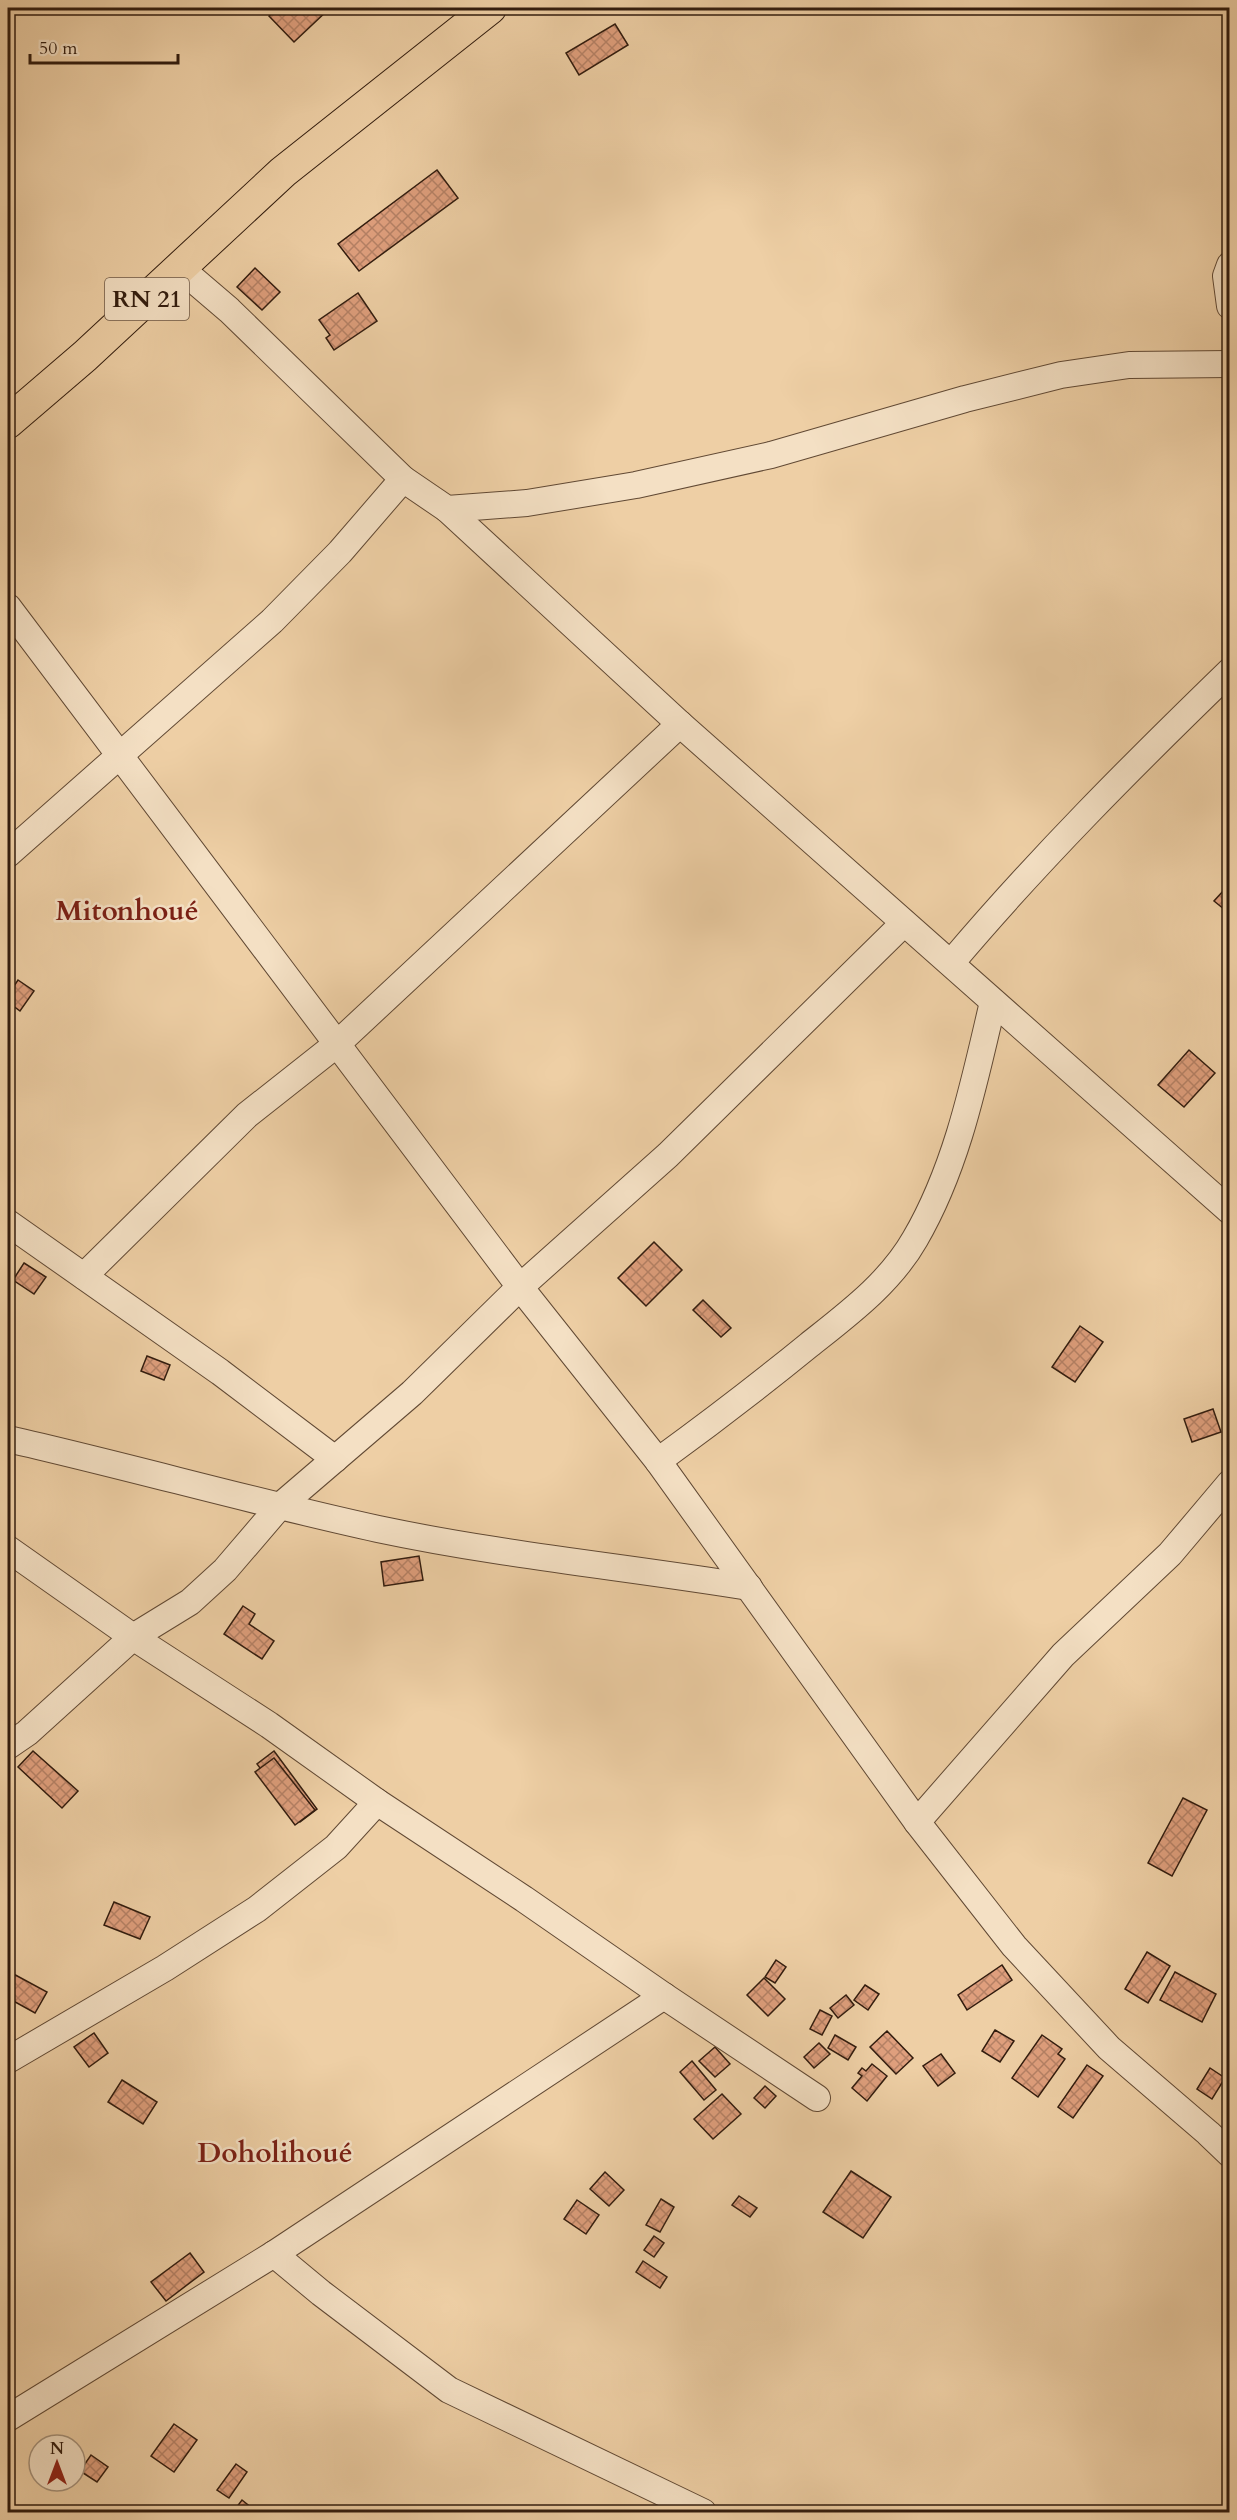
<svg xmlns="http://www.w3.org/2000/svg" width="1237" height="2520" viewBox="0 0 1237 2520" font-family="Cardo,serif">
<style>
.building{fill:url(#building-cross-hatch);stroke:#321c0e;stroke-width:1.5}
.lines{fill:none;stroke-linecap:round;stroke-linejoin:round}
.minor-casing{stroke:#614934;stroke-width:28}
.major-casing{stroke:#321c0e;stroke-width:34}
.minor{stroke:#f4e0c4;stroke-width:26}
.major{stroke:#eecfa5;stroke-width:32}
.labels{text-anchor:middle;stroke-width:5;stroke-linejoin:round;paint-order:stroke}
.shield{fill:#f4e0c4;stroke:#6c5745;stroke-width:1.5}
.shield-label{font-size:24px;font-weight:bold;fill:#321c0e}
.quarter-label{font-size:28px;font-weight:bold;fill:#7a1f14;stroke:#f4e0c4}
</style>
<defs>
<pattern id="building-cross-hatch" width="8" height="8" patternUnits="userSpaceOnUse" patternTransform="scale(1.5)"><rect width="8" height="8" fill="#df9f7d"/><path d="M0 0l8 8M0 8l8-8" fill="none" stroke="#b58165"/></pattern>
</defs>
<rect width="100%" height="100%" fill="#eecfa5"/>
<filter id="stains"><feTurbulence type="fractalNoise" baseFrequency=".00333" numOctaves="4"/><feColorMatrix values="0 0 0 0 .2 0 0 0 0 .09 0 0 0 0 .02 0 0 0 .5 -.17"/></filter>
<radialGradient id="worn" r=".72"><stop offset=".6" stop-color="#630" stop-opacity="0"/><stop offset="1" stop-color="#630" stop-opacity=".3"/></radialGradient>
<!-- building -->
<g class="building">
<polygon points="278,8 330,8 294,42 269,16"/>
<polygon points="615,24 628,45 579,75 566,53"/>
<polygon points="437,170 458,198 359,271 338,244"/>
<polygon points="255,268 280,292 262,310 237,287"/>
<polygon points="358,293 377,321 334,350 326,338 330,335 319,320"/>
<polygon points="1224,890 1230,895 1230,914 1214,901"/>
<polygon points="18,980 34,991 20,1011 8,1002 8,995"/>
<polygon points="1189,1050 1215,1073 1184,1107 1158,1085"/>
<polygon points="654,1242 682,1270 646,1306 618,1278"/>
<polygon points="24,1263 46,1277 34,1294 13,1280"/>
<polygon points="703,1300 731,1328 721,1337 693,1310"/>
<polygon points="1080,1326 1103,1342 1075,1382 1052,1367"/>
<polygon points="147,1356 170,1365 164,1380 141,1371"/>
<polygon points="1213,1409 1221,1432 1192,1442 1184,1419"/>
<polygon points="419,1556 423,1580 384,1586 381,1562"/>
<polygon points="243,1606 255,1614 249,1624 274,1641 262,1659 224,1634"/>
<polygon points="33,1751 78,1791 62,1808 18,1767"/>
<polygon points="274,1751 317,1809 300,1822 257,1764"/>
<polygon points="274,1758 315,1810 295,1825 255,1772"/>
<polygon points="1183,1798 1207,1810 1172,1876 1148,1863"/>
<polygon points="114,1902 150,1917 140,1939 104,1925"/>
<polygon points="1147,1952 1170,1966 1148,2003 1125,1989"/>
<polygon points="776,1960 786,1967 775,1983 765,1977"/>
<polygon points="1002,1965 1012,1980 967,2010 958,1995"/>
<polygon points="8,1971 47,1992 35,2013 8,1998"/>
<polygon points="1175,1972 1216,1994 1202,2022 1160,2000"/>
<polygon points="764,1978 785,1999 768,2016 747,1995"/>
<polygon points="865,1985 879,1994 868,2010 854,2000"/>
<polygon points="846,1995 854,2005 838,2018 830,2008"/>
<polygon points="820,2010 832,2016 822,2035 810,2029"/>
<polygon points="995,2030 1014,2041 1000,2062 982,2051"/>
<polygon points="887,2031 913,2058 896,2074 870,2047"/>
<polygon points="94,2033 108,2053 89,2067 74,2047"/>
<polygon points="835,2035 856,2047 848,2060 828,2048"/>
<polygon points="1042,2035 1062,2049 1058,2054 1065,2059 1038,2097 1012,2078"/>
<polygon points="819,2043 830,2054 814,2068 804,2057"/>
<polygon points="715,2047 730,2064 715,2077 699,2061"/>
<polygon points="941,2054 955,2073 938,2086 923,2066"/>
<polygon points="692,2061 716,2090 704,2100 680,2072"/>
<polygon points="872,2064 887,2076 867,2101 852,2088 862,2076 858,2073 862,2068 866,2071"/>
<polygon points="1087,2065 1103,2076 1073,2118 1058,2107"/>
<polygon points="1210,2068 1225,2078 1212,2099 1197,2089"/>
<polygon points="122,2080 157,2102 143,2124 108,2102"/>
<polygon points="765,2086 776,2096 765,2108 754,2098"/>
<polygon points="722,2094 741,2114 713,2139 694,2119"/>
<polygon points="851,2171 891,2197 863,2238 823,2212"/>
<polygon points="605,2172 624,2190 609,2206 590,2189"/>
<polygon points="739,2196 757,2208 750,2217 732,2205"/>
<polygon points="661,2199 674,2207 660,2232 646,2225"/>
<polygon points="577,2200 599,2215 586,2234 564,2219"/>
<polygon points="654,2236 664,2243 654,2257 644,2250"/>
<polygon points="190,2253 204,2272 166,2301 151,2282"/>
<polygon points="643,2261 667,2277 660,2288 636,2272"/>
<polygon points="174,2424 197,2440 174,2472 151,2456"/>
<polygon points="91,2455 108,2467 97,2482 80,2471"/>
<polygon points="236,2464 247,2472 229,2498 217,2490"/>
<polygon points="242,2500 253,2509 251,2512 233,2512"/>
</g>
<g class="lines">
<!-- minor casing -->
<g class="minor-casing">
<g id="minor">
<polyline points="1230,265 1226,276 1230,306"/>
<polyline points="181,269 229,310 403,479 447,509 527,503 636,485 771,455 965,399 1061,375 1129,365 1230,364"/>
<polyline points="447,509 680,724 1230,1211"/>
<polyline points="8,607 520,1287 658,1461 917,1822 1014,1946 1109,2048 1208,2133 1230,2154"/>
<polyline points="8,854 272,621 340,552 403,479"/>
<path d="M951,963C1038,860 1133,765 1230,671"/>
<polyline points="8,1223 220,1372 335,1459"/>
<polyline points="84,1276 247,1115 337,1044 680,724"/>
<path d="M8,1439C131,1467 254,1502 378,1529C501,1555 626,1567 749,1587"/>
<path d="M658,1461C709,1424 760,1385 809,1345C848,1314 890,1283 915,1239C957,1167 974,1083 993,1002"/>
<polyline points="8,1549 133,1637 269,1725 377,1802 524,1899 664,1996 817,2098"/>
<polyline points="8,1746 27,1733 133,1637 190,1602 225,1570 279,1507 412,1393 520,1287 668,1155 904,923"/>
<polyline points="917,1822 1063,1655 1170,1554 1230,1483"/>
<polyline points="8,2060 165,1968 257,1909 336,1847 377,1802"/>
<polyline points="274,2254 321,2293 449,2390 703,2512"/>
<polyline points="8,2418 274,2254 664,1996"/>
</g>
</g>
<!-- major casing -->
<g class="major-casing">
<polyline id="major" points="8,422 85,356 283,172 490,8"/>
</g>
<!-- minor -->
<use href="#minor" class="minor"/>
<!-- major -->
<use href="#major" class="major"/>
</g>
<g class="labels">
<!-- shield labels -->
<rect class="shield" x="105" y="278" width="84" height="42" rx="4.5"/>
<g class="shield-label">
<text x="147" y="307">RN 21</text>
</g>
<!-- quarter labels -->
<g class="quarter-label">
<text x="127" y="920">Mitonhoué</text>
<text x="275" y="2162">Doholihoué</text>
</g>
</g>
<!-- margin -->
<rect width="1237" height="2520" fill="none" stroke="#eecfa5" stroke-width="30"/>
<rect x="9" y="9" width="1219" height="2502" fill="none" stroke="#321c0e" stroke-width="3"/>
<rect x="15" y="15" width="1207" height="2490" fill="none" stroke="#321c0e" stroke-width="1.5"/>
<!-- north arrow -->
<g transform="translate(57 2463)"><circle r="28" fill="#f4e0c4" stroke="#a6927b" stroke-width="1.5"/>
<path d="M0-4.5L10 22L0 15L-10 22Z" fill="#8f2418"/>
<text y="-9" font-size="16" font-weight="bold" text-anchor="middle" fill="#321c0e">N</text>
</g>
<!-- scale -->
<path d="M30 54v9h148v-9" fill="none" stroke="#321c0e" stroke-width="3"/>
<text x="39" y="54" font-size="18" fill="#321c0e" stroke="#f4e0c4" stroke-width="4.5" paint-order="stroke">50 m</text>
<rect width="100%" height="100%" filter="url(#stains)"/>
<rect width="100%" height="100%" fill="url(#worn)"/>
</svg>
